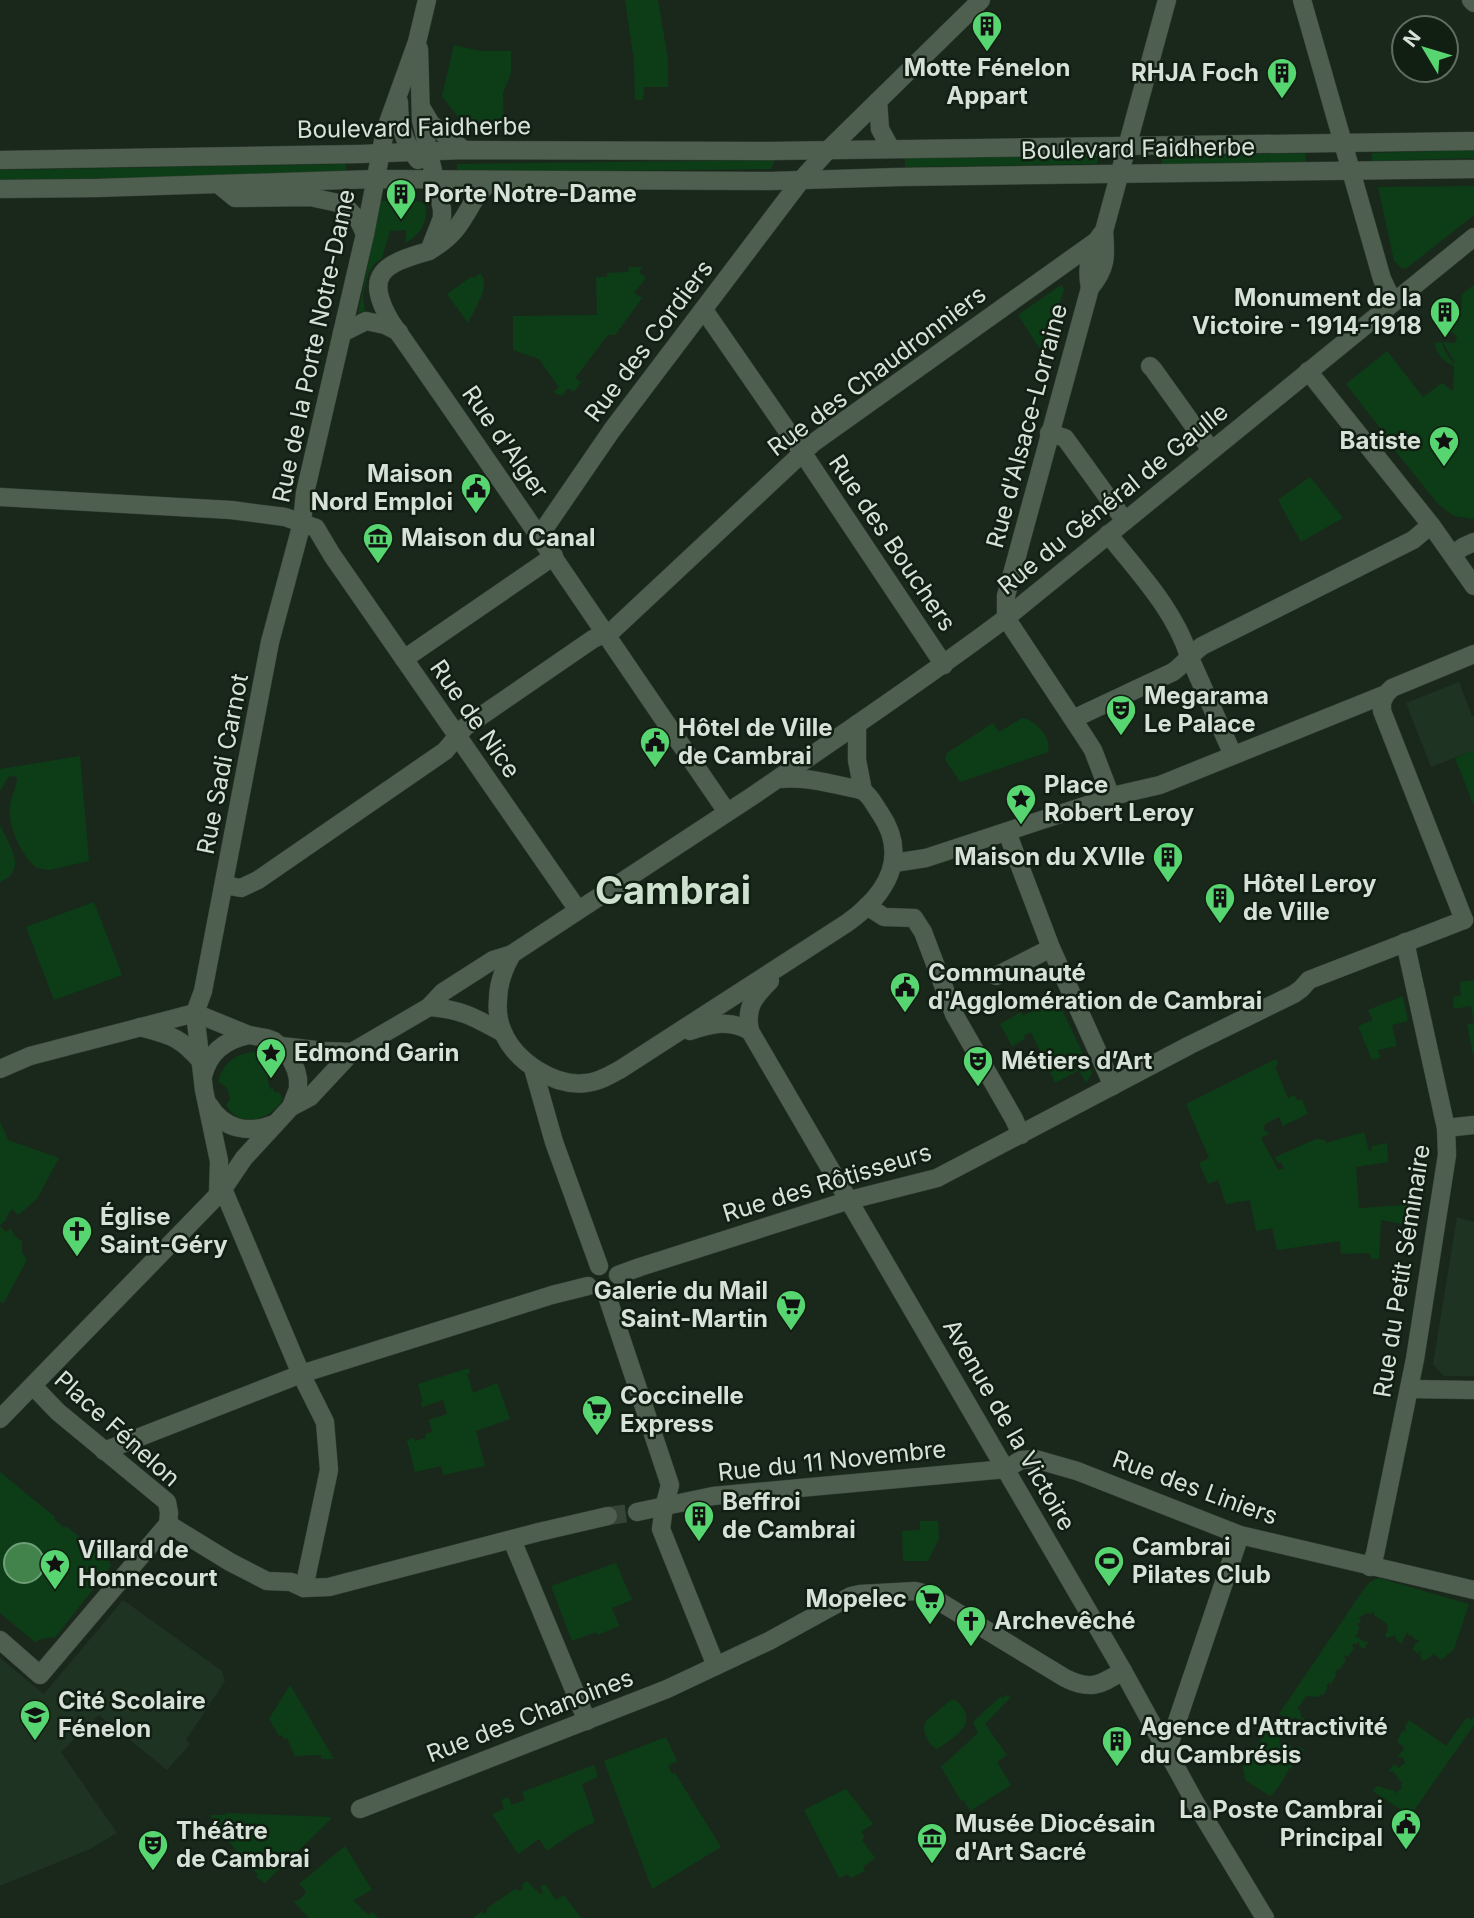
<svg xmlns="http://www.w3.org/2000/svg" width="1474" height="1918" viewBox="0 0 1474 1918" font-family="Inter,sans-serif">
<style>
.built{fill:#1e3321}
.green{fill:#0c3d17}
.water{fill:#42834c;stroke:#6f9f76;stroke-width:2}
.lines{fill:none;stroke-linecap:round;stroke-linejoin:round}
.street-tunnel{stroke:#364438;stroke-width:18;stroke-dasharray:18 9;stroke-linecap:butt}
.street-casing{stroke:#384338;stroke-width:19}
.street{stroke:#4e5f50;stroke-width:18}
.labels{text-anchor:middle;stroke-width:5;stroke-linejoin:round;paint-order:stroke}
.poi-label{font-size:24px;font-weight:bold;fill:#d8e1d8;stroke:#111f12;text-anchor:start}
.street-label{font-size:24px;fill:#d8e1d8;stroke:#111f12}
.town-label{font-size:38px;font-weight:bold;fill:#cee1cf;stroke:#111f12}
</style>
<rect width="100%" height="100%" fill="#1a281c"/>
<!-- built -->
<g class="built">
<polygon points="1459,682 1472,716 1474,716 1474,750 1431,767 1406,703"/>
<polygon points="1457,1217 1474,1222 1474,1376 1444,1376 1433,1364"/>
<polygon points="123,1600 222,1671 225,1681 186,1740 190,1744 167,1770 99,1715 61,1752 117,1833 90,1849 0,1886 0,1658 44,1694"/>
</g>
<!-- green -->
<g class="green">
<polygon points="625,0 658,0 668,60 668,87 644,87 643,100 635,100 634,61"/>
<polygon points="454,45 481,51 511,51 511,73 503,93 504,129 467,129 442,96"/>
<polygon points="1474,150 1474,158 1372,161 1372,153"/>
<polygon points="1305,153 1306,162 1162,165 1162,156"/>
<polygon points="1097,156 1097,164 905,167 905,158"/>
<polygon points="775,160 771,169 457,173 457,164"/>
<polygon points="346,164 346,174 0,180 0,170"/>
<polygon points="1474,186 1474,215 1407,268 1402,268 1394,261 1378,187"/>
<path d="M381,201H394L395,212H407L406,201L424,202C430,221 421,233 406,243V230L390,231L382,258L375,263L368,274L363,294L365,311L358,313Z"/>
<polygon points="629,267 640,267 642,268 639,272 646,278 634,293 642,298 615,335 608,335 575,378 581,382 574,392 568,388 562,396 553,392 559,387 539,359 513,350 513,316 597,315 596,277 607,277 607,273 628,272"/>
<polygon points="480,273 484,279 483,293 468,323 447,294 472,276 474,278"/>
<polygon points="1061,285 1064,289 1046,348 1042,352 1018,315"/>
<path d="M1474,285V519L1454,516L1439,505L1384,437L1383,432L1346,384L1387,351L1423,397L1442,383L1453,391L1454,366C1443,362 1437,354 1434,343L1442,342L1444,350L1453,363H1455L1444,344V342L1455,343L1457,336L1453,333L1446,332L1448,326L1461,316L1462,294Z"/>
<polygon points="1310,477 1343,518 1301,542 1278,500"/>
<path d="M1022,718C1036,720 1052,738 1048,752L960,782L946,761L945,758L947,753L993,723L999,732Z"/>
<polygon points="1474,750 1474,806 1455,758"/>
<path d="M80,756L89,861L49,870L37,868C22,858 7,824 10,806C11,796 17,788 17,778L15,776L8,777L0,791V769Z"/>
<path d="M0,825C9,845 29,870 0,882Z"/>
<polygon points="94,902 122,975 54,1000 26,927"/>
<polygon points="1474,980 1474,1055 1473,1055 1467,1024 1474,1023 1471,1006 1454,1009 1453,997 1461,995 1460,982"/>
<polygon points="1403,996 1408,1021 1392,1025 1397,1046 1378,1050 1380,1058 1372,1060 1358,1026 1373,1020 1368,1010"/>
<polygon points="1056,997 1092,1073 1086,1083 1079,1070 1055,1083 1031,1032 1024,1036 1025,1039 1012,1046 1000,1024 1021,1012 1023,1016"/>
<path d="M252,1052L262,1054L274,1061L272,1070L268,1071L269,1075L267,1076L270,1089L273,1088L275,1093L279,1092L283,1099C271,1120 240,1130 226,1105L230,1099C229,1090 226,1085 218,1082C223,1064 233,1055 252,1052Z"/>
<polygon points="1276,1059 1278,1065 1275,1067 1288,1098 1295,1095 1297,1101 1302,1099 1308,1114 1283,1126 1279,1117 1265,1124 1264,1128 1265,1132 1270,1133 1261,1138 1278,1170 1284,1168 1281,1162 1278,1163 1275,1157 1316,1139 1325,1140 1326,1143 1364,1132 1369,1151 1372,1151 1371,1146 1387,1143 1388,1162 1356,1167 1359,1208 1407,1205 1403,1224 1381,1220 1379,1259 1372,1259 1369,1253 1341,1254 1340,1241 1277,1250 1272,1228 1256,1231 1250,1200 1226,1204 1218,1180 1208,1184 1199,1163 1209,1158 1186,1104"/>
<polygon points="0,1121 8,1140 59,1158 37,1199 18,1215 12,1209 6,1217 7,1219 0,1225"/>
<path d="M0,1226L6,1232L11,1228C12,1234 16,1238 22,1241V1253L27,1260L3,1304L0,1301Z"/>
<polygon points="469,1368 470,1373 467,1374 473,1393 497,1383 510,1419 476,1431 485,1466 443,1475 441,1466 415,1472 407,1440 414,1438 415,1441 426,1438 425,1434 432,1432 429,1420 447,1414 443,1400 422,1407 421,1403 423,1402 418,1384"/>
<polygon points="0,1472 55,1517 54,1519 64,1528 66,1526 109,1561 111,1566 54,1639 52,1637 38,1640 36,1643 0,1613"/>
<polygon points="920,1521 938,1521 939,1538 928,1561 903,1561 902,1531 920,1530"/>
<polygon points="616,1563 632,1600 612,1608 619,1626 598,1635 596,1632 572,1641 551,1586"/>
<polygon points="1379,1578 1469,1604 1454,1649 1441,1660 1433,1653 1432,1656 1422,1661 1420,1655 1421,1652 1420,1651 1418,1654 1413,1649 1416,1643 1419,1642 1418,1640 1416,1640 1411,1635 1408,1635 1407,1632 1401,1644 1395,1638 1396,1635 1387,1638 1385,1635 1388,1630 1387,1624 1374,1615 1374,1612 1372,1611 1372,1614 1367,1613 1359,1617 1361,1623 1358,1623 1358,1626 1360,1627 1358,1630 1358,1634 1355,1635 1356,1637 1358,1637 1363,1641 1369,1643 1366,1645 1365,1649 1359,1646 1360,1644 1358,1642 1356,1644 1354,1643 1352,1646 1354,1648 1348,1657 1346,1655 1344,1658 1346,1660 1339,1670 1337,1669 1335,1673 1337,1674 1331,1684 1328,1683 1326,1686 1328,1687 1323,1695 1321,1694 1319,1697 1306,1696 1297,1710 1300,1710 1301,1717 1307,1721 1300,1725 1297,1723 1299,1720 1295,1717 1291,1720 1279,1714 1364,1589 1370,1582"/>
<polygon points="290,1685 334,1759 321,1759 321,1755 295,1756 287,1738 284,1739 282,1735 279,1736 269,1719"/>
<polygon points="1006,1695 1011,1697 985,1724 1007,1755 997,1762 1011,1785 970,1811 964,1800 961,1801 941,1767 978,1733 973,1722 1001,1696 1003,1698"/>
<path d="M951,1700H955C981,1721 957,1736 937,1749C928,1744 921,1731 926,1721Z"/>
<polygon points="1474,1716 1474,1725 1410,1816 1373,1791 1376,1787 1379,1786 1386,1789 1389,1788 1388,1790 1389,1791 1392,1789 1397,1794 1397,1791 1402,1789 1401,1784 1404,1781 1401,1782 1394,1772 1389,1771 1394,1764 1399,1768 1405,1763 1404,1758 1397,1756 1404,1750 1403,1746 1397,1742 1402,1731 1404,1732 1406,1729 1405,1727 1409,1720 1446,1746 1467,1717 1471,1720"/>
<path d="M1271,1725L1280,1731L1277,1734L1281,1738L1279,1742L1281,1744L1284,1740L1286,1745L1292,1746L1290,1749L1293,1750L1298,1747L1304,1749L1299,1757L1297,1756L1291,1769L1289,1768C1287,1775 1275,1793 1270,1796L1245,1780L1243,1767Z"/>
<polygon points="666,1737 677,1761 668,1766 672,1774 675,1773 721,1847 652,1889 604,1761"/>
<polygon points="594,1765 598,1777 582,1784 595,1822 577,1830 547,1851 539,1839 518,1854 492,1814 504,1809 501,1800 508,1797 512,1805 525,1800 522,1792"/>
<polygon points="846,1789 873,1824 861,1832 865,1837 862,1840 875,1858 863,1867 865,1871 851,1878 848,1874 839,1878 804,1810"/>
<polygon points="226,1813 329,1817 331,1819 265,1883 256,1877 258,1875 233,1847 210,1815 225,1815"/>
<polygon points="345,1846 372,1890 353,1900 368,1915 373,1912 378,1918 309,1918 293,1901 299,1900 305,1894 305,1890 299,1884"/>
<polygon points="527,1881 540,1894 543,1892 540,1887 545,1884 556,1900 564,1895 581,1918 473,1918 481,1912 484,1914 487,1912 487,1908 515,1889 519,1891 523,1889 522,1884"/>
</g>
<!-- water -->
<circle class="water" cx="24" cy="1563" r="20"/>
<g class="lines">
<!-- street-tunnel -->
<polyline class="street-tunnel" points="608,1516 637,1512"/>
<!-- street casing -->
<g class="street-casing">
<g id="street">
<polyline points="1302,0 1382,279 1393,302"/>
<polyline points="1471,0 1474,3"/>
<path d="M419,49L421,120L442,209V218L429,251C383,264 363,274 391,322C505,484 615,649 727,812"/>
<polyline points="878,101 880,129 891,149"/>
<path d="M399,102C399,125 403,141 418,160"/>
<polyline points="422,109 431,124 464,150"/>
<polyline points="0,160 360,154 464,150 769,151 1474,141"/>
<polyline points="218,184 235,198 310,197 343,204 359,221 365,234"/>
<polyline points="0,189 97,188 375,179 771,181 898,177 1474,169"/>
<path d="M429,251C453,237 460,225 473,202C478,194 485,187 491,180"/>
<path d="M1090,288C1107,268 1106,256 1104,231"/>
<polyline points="704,310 802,452 944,665"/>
<polyline points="342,333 366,321 385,325 399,332"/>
<polyline points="1150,366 1153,369 1211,450"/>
<polyline points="1308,371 1431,525 1474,586"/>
<polyline points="1049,433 1065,438 1125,521"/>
<polyline points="0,497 231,510 285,517 316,528 332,555 578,910"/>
<path d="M1108,534C1138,572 1174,609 1189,656L1233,755"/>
<polyline points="540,535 612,430 802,179 828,150 981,0"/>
<polyline points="1453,554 1463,547 1474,542"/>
<polyline points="404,659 554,556"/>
<polyline points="1386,694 1382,702 1382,711 1464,920"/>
<path d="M1073,719L1173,672C1184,664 1191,654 1202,646L1413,540L1431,525"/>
<polyline points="857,724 857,760 863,791"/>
<path d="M777,779C807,777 819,781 847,787C852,788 859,789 863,791C870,795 875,806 880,813C910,857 886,895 847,923L621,1069C610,1075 599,1082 586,1083C554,1087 515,1061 503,1032C499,1023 497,1010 498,1000C498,983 504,968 512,954L754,795C838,737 924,680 1006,618L1474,237"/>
<path d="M1111,797L1093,750L1086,739L1006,618V596L1090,288C1086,267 1090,247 1104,231L1167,0"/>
<polyline points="1007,832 1051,948 1113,1086"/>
<polyline points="894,863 926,858 1121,794 1160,785 1371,700 1386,694 1392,688 1474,654"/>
<polyline points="224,885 241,888 258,880 445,751 465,727 593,639 613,630 813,443 1095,242"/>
<polyline points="867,906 884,917 914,918 923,932 954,1014 1014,1119 1021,1135"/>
<polyline points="996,976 1051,948"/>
<path d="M770,981C754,997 745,1007 750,1031L1123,1671L1196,1804L1265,1918"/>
<path d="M429,1007C461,1009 476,1018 503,1033"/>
<path d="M140,1027C171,1036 179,1036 200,1060"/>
<path d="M690,1031C711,1024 729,1019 750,1031"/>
<polyline points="281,1046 324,1051 352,1052"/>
<polyline points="533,1068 554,1142 599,1266"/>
<polyline points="0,1069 30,1056 195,1013"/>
<path d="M203,1076C209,1052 225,1040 249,1035"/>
<path d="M209,1105C224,1130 249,1134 274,1124"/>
<polyline points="291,1107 310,1097 352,1052 429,1007 443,992 493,960 512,954"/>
<polyline points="1446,1128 1474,1125"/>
<polyline points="223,1189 301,1374 325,1422 329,1470 304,1588"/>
<polyline points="218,1195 219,1161 204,1090 195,1013 203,991 270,642 302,523 305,493 365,234 385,131 417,42 427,0"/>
<polyline points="618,1275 640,1267 850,1200 937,1178 1190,1045 1294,994 1301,989 1309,980 1464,920"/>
<polyline points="607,1296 670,1485 664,1507 661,1529 716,1666"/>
<polyline points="1409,1389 1474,1390"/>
<polyline points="0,1419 212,1201 223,1189 244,1158 291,1107 298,1089 298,1079 296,1070 288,1053 274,1041 266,1038 249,1035 195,1013"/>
<polyline points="104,1451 301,1374 552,1295 588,1286"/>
<polyline points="637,1512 713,1496 1006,1469 1021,1460 1035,1459 1077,1471 1240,1535 1474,1590"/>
<polyline points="168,1524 230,1562 267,1581 291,1582 304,1588 329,1587 539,1532 608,1516"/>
<polyline points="512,1540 587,1721"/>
<polyline points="1370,1567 1375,1554 1415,1359 1447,1155 1446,1128 1405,942"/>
<polyline points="0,1640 40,1675 168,1524 169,1513 167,1502 58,1412 33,1386"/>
<polyline points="1167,1751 1240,1535"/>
<path d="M360,1809L667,1689L769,1641L851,1596L860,1594L915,1591L927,1594L1065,1678C1091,1691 1100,1685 1123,1671"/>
</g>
</g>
<!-- street -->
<use href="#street" class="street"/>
</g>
<!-- icons -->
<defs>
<g id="building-pin" transform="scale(1.575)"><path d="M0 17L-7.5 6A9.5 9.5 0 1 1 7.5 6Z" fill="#57d570" stroke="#111f12"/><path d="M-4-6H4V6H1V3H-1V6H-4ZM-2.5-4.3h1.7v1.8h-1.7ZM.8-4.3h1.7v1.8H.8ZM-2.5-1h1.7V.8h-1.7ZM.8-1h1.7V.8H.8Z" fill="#111"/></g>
<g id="sight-pin" transform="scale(1.575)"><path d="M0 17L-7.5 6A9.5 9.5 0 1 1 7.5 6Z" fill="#57d570" stroke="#111f12"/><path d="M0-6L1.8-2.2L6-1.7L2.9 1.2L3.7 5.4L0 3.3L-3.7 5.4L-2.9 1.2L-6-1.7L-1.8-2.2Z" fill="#111"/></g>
<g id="civic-pin" transform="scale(1.575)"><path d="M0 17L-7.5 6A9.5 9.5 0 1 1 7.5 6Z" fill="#57d570" stroke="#111f12"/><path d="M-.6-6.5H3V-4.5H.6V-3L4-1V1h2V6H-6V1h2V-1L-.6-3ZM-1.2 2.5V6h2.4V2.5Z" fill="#111"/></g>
<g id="museum-pin" transform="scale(1.575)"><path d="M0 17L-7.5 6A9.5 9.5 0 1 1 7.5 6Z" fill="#57d570" stroke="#111f12"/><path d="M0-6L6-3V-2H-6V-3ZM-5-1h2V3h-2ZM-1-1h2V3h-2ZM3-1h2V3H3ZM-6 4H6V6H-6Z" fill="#111"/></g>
<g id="theatre-pin" transform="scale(1.575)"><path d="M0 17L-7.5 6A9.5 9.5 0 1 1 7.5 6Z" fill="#57d570" stroke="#111f12"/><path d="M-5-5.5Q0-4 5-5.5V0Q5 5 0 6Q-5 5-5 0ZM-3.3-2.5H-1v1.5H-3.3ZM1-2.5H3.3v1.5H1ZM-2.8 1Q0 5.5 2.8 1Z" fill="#111"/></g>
<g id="church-pin" transform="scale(1.575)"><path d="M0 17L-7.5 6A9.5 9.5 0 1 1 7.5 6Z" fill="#57d570" stroke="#111f12"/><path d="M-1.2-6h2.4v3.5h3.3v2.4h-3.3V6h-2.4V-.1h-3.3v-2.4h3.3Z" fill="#111"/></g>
<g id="supermarket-pin" transform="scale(1.575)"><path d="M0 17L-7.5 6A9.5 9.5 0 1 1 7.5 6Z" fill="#57d570" stroke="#111f12"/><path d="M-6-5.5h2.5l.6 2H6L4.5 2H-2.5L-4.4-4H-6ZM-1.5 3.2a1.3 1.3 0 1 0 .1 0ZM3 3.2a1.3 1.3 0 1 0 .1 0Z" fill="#111"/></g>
<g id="stadium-pin" transform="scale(1.575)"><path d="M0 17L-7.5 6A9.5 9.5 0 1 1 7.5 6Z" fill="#57d570" stroke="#111f12"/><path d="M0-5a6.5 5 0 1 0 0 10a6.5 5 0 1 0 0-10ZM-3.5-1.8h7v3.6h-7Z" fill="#111"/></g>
<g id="school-pin" transform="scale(1.575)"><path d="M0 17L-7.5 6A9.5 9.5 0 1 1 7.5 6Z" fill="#57d570" stroke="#111f12"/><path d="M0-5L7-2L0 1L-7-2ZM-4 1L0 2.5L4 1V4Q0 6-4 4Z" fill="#111"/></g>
</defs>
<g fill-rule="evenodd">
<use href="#building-pin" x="987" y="26"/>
<use href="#building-pin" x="1282" y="73"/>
<use href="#building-pin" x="401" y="194"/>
<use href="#building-pin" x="1445" y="312"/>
<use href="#sight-pin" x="1444" y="441"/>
<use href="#civic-pin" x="476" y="488"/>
<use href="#museum-pin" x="378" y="538"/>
<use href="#theatre-pin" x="1121" y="710"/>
<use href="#civic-pin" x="655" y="742"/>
<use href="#sight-pin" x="1021" y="799"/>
<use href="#building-pin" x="1168" y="857"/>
<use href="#building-pin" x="1220" y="898"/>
<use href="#civic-pin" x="905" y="987"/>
<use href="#sight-pin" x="271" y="1053"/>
<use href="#theatre-pin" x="978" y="1061"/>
<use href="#church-pin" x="77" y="1231"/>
<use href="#supermarket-pin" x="791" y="1305"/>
<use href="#supermarket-pin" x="597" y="1410"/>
<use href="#building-pin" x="699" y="1516"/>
<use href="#stadium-pin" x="1109" y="1561"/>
<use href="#sight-pin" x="55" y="1564"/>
<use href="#supermarket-pin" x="930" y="1599"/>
<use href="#church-pin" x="971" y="1621"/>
<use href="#school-pin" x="35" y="1715"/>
<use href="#building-pin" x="1117" y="1741"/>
<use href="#civic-pin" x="1406" y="1824"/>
<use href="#museum-pin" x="932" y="1838"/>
<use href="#theatre-pin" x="153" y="1845"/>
</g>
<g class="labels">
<!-- poi labels -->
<g class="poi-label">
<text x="987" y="76" text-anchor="middle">Motte Fénelon<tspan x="987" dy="28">Appart</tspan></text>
<text x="1259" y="81" text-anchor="end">RHJA Foch</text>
<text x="424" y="202">Porte Notre-Dame</text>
<text x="1422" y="306" text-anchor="end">Monument de la<tspan x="1422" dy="28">Victoire - 1914-1918</tspan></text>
<text x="1421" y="449" text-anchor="end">Batiste</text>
<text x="453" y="482" text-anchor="end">Maison<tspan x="453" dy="28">Nord Emploi</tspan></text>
<text x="401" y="546">Maison du Canal</text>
<text x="1144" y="704">Megarama<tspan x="1144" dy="28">Le Palace</tspan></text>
<text x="678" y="736">Hôtel de Ville<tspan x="678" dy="28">de Cambrai</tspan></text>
<text x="1044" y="793">Place<tspan x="1044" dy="28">Robert Leroy</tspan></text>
<text x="1145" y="865" text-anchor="end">Maison du XVIIe</text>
<text x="1243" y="892">Hôtel Leroy<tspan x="1243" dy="28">de Ville</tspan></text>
<text x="928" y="981">Communauté<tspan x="928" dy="28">d'Agglomération de Cambrai</tspan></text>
<text x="294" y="1061">Edmond Garin</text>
<text x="1001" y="1069">Métiers d’Art</text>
<text x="100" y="1225">Église<tspan x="100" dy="28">Saint-Géry</tspan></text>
<text x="768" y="1299" text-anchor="end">Galerie du Mail<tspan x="768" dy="28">Saint-Martin</tspan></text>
<text x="620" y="1404">Coccinelle<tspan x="620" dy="28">Express</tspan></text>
<text x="722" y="1510">Beffroi<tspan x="722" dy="28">de Cambrai</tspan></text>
<text x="1132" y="1555">Cambrai<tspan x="1132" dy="28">Pilates Club</tspan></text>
<text x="78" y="1558">Villard de<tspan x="78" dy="28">Honnecourt</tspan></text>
<text x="907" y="1607" text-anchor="end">Mopelec</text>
<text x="994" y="1629">Archevêché</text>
<text x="58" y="1709">Cité Scolaire<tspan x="58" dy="28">Fénelon</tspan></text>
<text x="1140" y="1735">Agence d'Attractivité<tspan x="1140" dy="28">du Cambrésis</tspan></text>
<text x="1383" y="1818" text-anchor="end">La Poste Cambrai<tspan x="1383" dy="28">Principal</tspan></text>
<text x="955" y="1832">Musée Diocésain<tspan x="955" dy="28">d'Art Sacré</tspan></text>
<text x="176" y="1839">Théâtre<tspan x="176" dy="28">de Cambrai</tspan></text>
</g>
<!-- street labels -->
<g class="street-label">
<text transform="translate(414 128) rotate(-1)" y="8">Boulevard Faidherbe</text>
<text transform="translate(1138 149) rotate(-1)" y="8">Boulevard Faidherbe</text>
<text transform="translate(649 341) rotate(-53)" y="8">Rue des Cordiers</text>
<text transform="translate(314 346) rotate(-78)" y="8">Rue de la Porte Notre-Dame</text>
<text transform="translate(877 371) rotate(-37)" y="8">Rue des Chaudronniers</text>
<text transform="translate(1027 426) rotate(-75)" y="8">Rue d'Alsace-Lorraine</text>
<text transform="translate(505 442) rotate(55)" y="8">Rue d'Alger</text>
<text transform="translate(1113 499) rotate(-39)" y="8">Rue du Général de Gaulle</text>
<text transform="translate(892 543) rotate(56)" y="8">Rue des Bouchers</text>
<text transform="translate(475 719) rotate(55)" y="8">Rue de Nice</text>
<text transform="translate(223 764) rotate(-79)" y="8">Rue Sadi Carnot</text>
<text transform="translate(827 1183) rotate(-17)" y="8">Rue des Rôtisseurs</text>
<text transform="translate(1402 1271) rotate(-81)" y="8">Rue du Petit Séminaire</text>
<text transform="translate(1009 1425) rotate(60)" y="8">Avenue de la Victoire</text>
<text transform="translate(117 1429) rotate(42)" y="8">Place Fénelon</text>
<text transform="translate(832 1461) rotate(-6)" y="8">Rue du 11 Novembre</text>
<text transform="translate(1195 1488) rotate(20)" y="8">Rue des Liniers</text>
<text transform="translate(530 1716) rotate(-21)" y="8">Rue des Chanoines</text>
</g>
<!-- town labels -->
<g class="town-label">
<text x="673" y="904">Cambrai</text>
</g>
</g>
<!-- north arrow -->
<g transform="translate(1425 49) rotate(308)"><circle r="33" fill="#111f12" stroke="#616d61" stroke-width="2"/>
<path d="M0-5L12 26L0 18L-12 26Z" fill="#57d570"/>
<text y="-10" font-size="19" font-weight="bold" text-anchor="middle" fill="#d8e1d8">N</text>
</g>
</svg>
